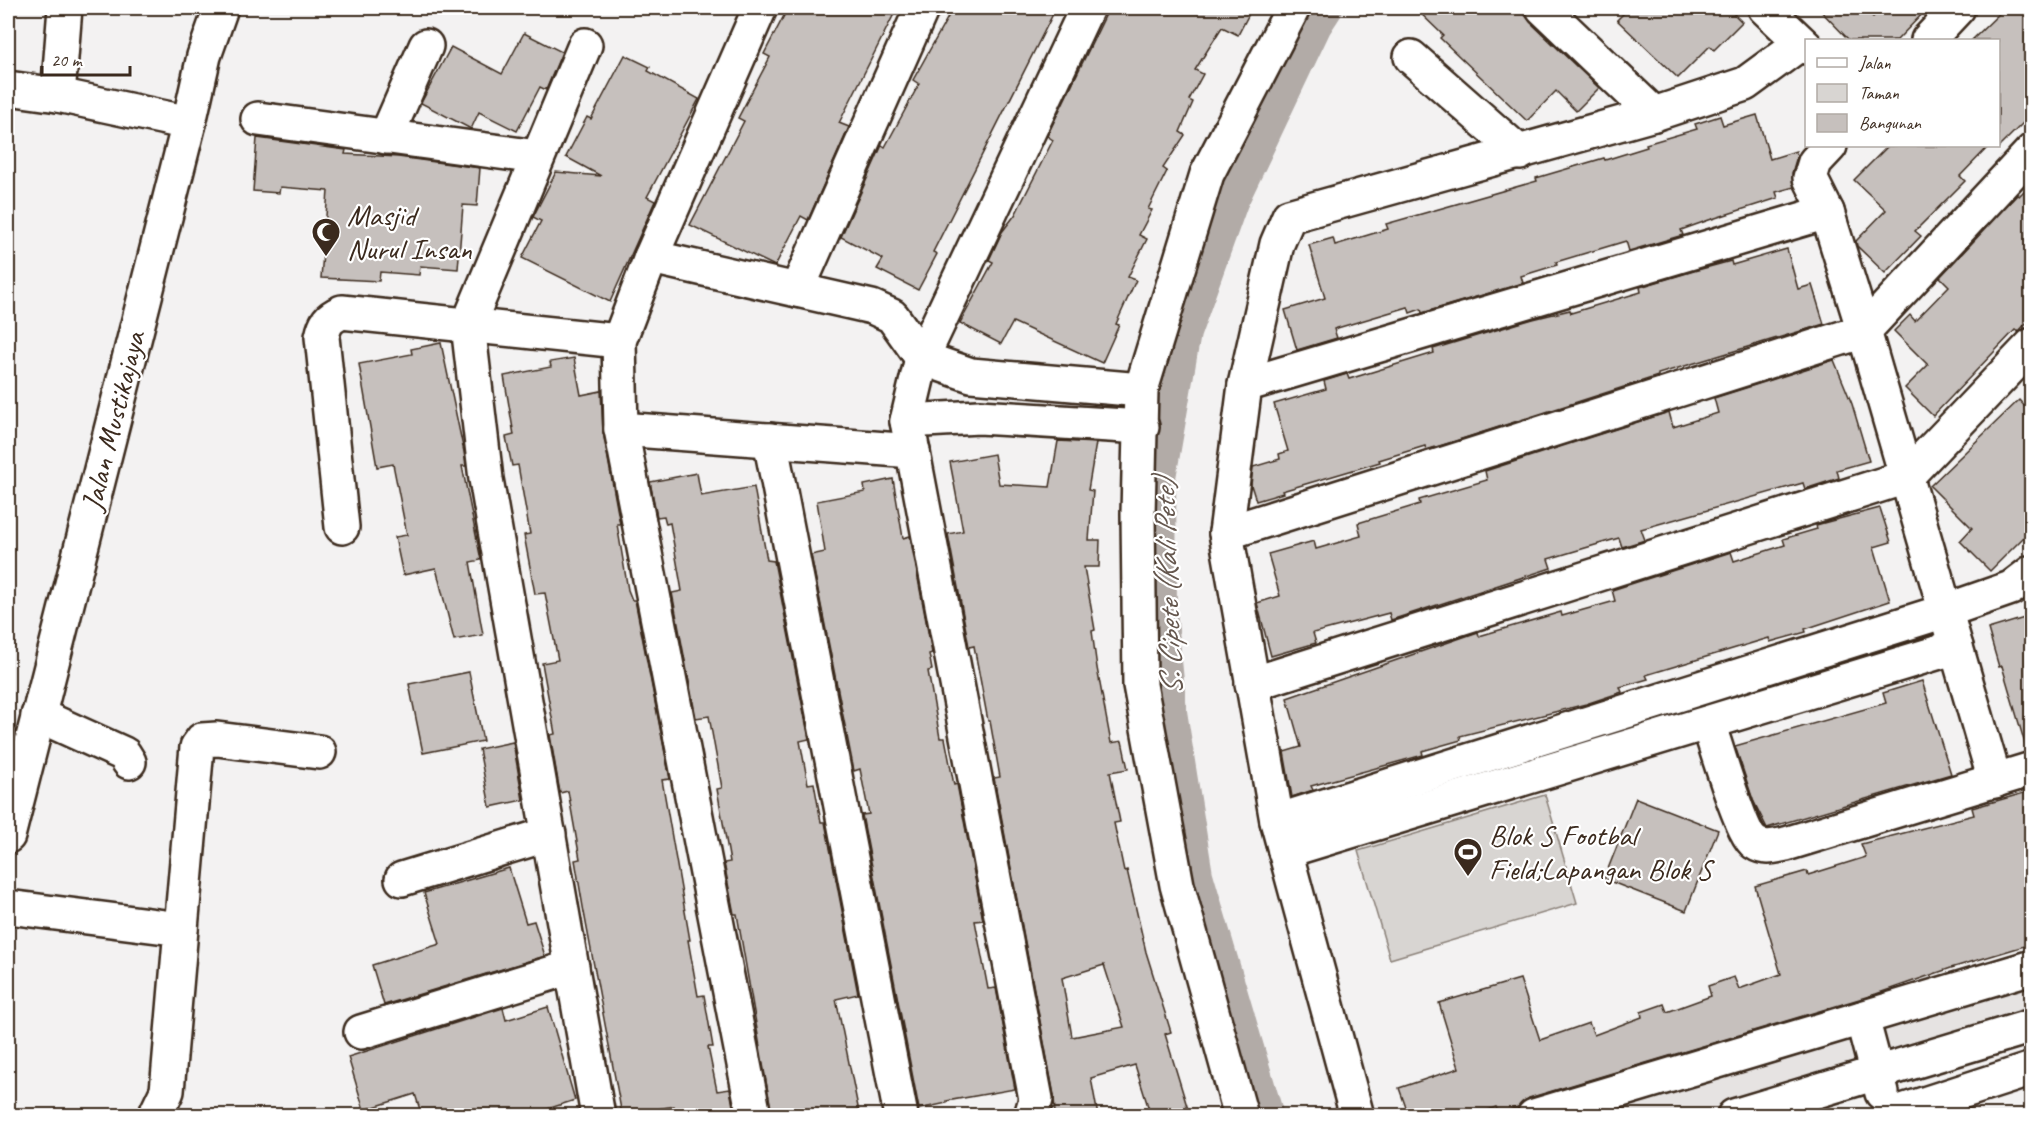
<svg xmlns="http://www.w3.org/2000/svg" width="2039" height="1123" viewBox="0 0 2039 1123" font-family="Caveat,sans-serif">
<style>
.built{fill:#e6e3e2}
.park{fill:#d8d5d2;stroke:#8a8078;stroke-width:1.5}
.lines{fill:none;stroke-linecap:round;stroke-linejoin:round}
.canal{stroke:#b2aba7;stroke-width:32}
.building{fill:#c6c0bd;stroke:#3b2a1e;stroke-width:1.5;fill-rule:evenodd}
.minor-casing{stroke:#3b2a1e;stroke-width:38}
.major-casing{stroke:#3b2a1e;stroke-width:38}
.minor{stroke:#fff;stroke-width:33}
.major{stroke:#fff;stroke-width:33}
.labels{text-anchor:middle;stroke-width:4.5;stroke-linejoin:round;paint-order:stroke}
.poi-label{font-size:30px;fill:#3b2a1e;stroke:#fff;text-anchor:start}
.street-label{font-size:30px;fill:#3b2a1e;stroke:#fff}
.water-label{font-size:32px;font-style:italic;fill:#65574e;stroke:#fff}
</style>
<rect width="100%" height="100%" fill="#f3f2f2"/>
<filter id="ink" filterUnits="userSpaceOnUse"><feTurbulence type="fractalNoise" baseFrequency=".0167" numOctaves="2"/><feDisplacementMap in="SourceGraphic" scale="12" xChannelSelector="R" yChannelSelector="G"/><feConvolveMatrix kernelMatrix="1 2 1 2 8 2 1 2 1" color-interpolation-filters="sRGB"/></filter>
<g filter="url(#ink)">
<!-- built -->
<polygon class="built" points="2031,970 2031,1017 2007,1025 1705,1115 1587,1116"/>
<!-- park -->
<polygon class="park" points="1545,795 1577,903 1390,959 1358,851"/>
<g class="lines">
<!-- canal -->
<polyline class="canal" points="1268,1116 1197,875 1171,712 1161,610 1160,477 1185,333 1232,202 1316,25 1327,8"/>
</g>
<!-- building -->
<g class="building">
<polygon points="788,8 897,8 839,123 849,127 808,220 801,216 775,266 690,225 744,121 738,118 770,57 764,54"/>
<polygon points="953,8 1056,8 933,252 937,254 918,290 877,269 883,259 841,237 882,145 885,147 919,84 913,80"/>
<polygon points="1109,8 1252,8 1238,35 1222,27 1195,70 1203,74 1189,100 1193,102 1180,132 1185,135 1163,168 1167,171 1148,209 1152,210 1139,235 1147,239 1128,277 1136,280 1116,324 1119,325 1102,363 1013,322 1001,344 960,323 993,262 989,260 1002,232 1015,215 1053,140 1047,136"/>
<polygon points="1415,8 1520,8 1530,22 1599,88 1576,111 1556,91 1527,121 1440,38 1443,35"/>
<polygon points="1629,8 1728,8 1742,22 1714,50 1710,46 1678,78 1617,20"/>
<polygon points="1818,8 1863,8 1873,17 1882,8 1928,8 1897,40 1849,40"/>
<polygon points="2005,8 2031,8 2031,115 1998,148 1998,40 1972,40"/>
<polygon points="524,33 562,52 546,90 540,87 517,131 479,112 471,129 421,103 451,47 502,74"/>
<polygon points="625,55 650,67 648,71 699,99 647,197 655,201 610,302 522,258 541,221 533,217 556,172 601,176 566,157 587,117 591,119"/>
<polygon points="1757,115 1770,159 1796,151 1797,156 1792,173 1794,187 1776,192 1778,198 1709,220 1681,230 1683,235 1629,251 1626,241 1556,262 1557,265 1521,276 1523,283 1422,313 1421,309 1410,313 1408,307 1334,329 1337,338 1297,350 1285,310 1325,298 1309,245 1333,238 1335,245 1388,229 1386,224 1537,181 1536,178 1604,158 1605,160 1647,147 1646,144 1697,129 1695,124 1720,116 1723,125"/>
<polygon points="257,138 346,150 345,154 398,157 480,168 477,206 463,205 458,269 420,266 419,275 380,272 379,281 321,278 328,191 280,187 279,193 253,191"/>
<polygon points="1888,146 1989,146 1960,176 1965,181 1915,231 1921,236 1885,273 1857,246 1856,241 1886,210 1854,180"/>
<polygon points="2031,184 2031,318 2018,332 2015,330 1933,416 1905,388 1928,365 1894,331 1910,315 1915,321 1949,286 1940,277 2017,195 2019,196"/>
<polygon points="1787,249 1798,289 1812,285 1824,324 1658,374 1658,376 1449,443 1426,450 1425,446 1379,460 1380,462 1282,491 1283,493 1256,501 1251,485 1253,467 1280,459 1279,454 1288,451 1274,404 1326,389 1324,381 1347,374 1349,379 1434,353 1433,349 1533,319 1570,310 1571,313 1641,292 1640,287 1694,271 1731,261 1732,265"/>
<polygon points="441,343 464,452 466,466 462,466 481,560 470,562 483,635 454,640 436,568 403,575 395,537 407,535 393,464 377,467 359,364 412,354 411,349"/>
<polygon points="574,358 581,395 601,391 603,432 620,524 617,524 628,590 632,600 635,600 670,779 662,780 690,940 688,940 698,996 704,995 713,1047 708,1047 717,1091 730,1089 734,1112 715,1116 676,1116 674,1106 622,1115 583,907 575,860 580,859 568,791 560,793 550,735 555,734 542,663 558,660 545,593 535,594 524,535 530,534 518,465 512,466 506,437 514,435 504,376 551,367 550,362"/>
<polygon points="1834,360 1852,404 1869,461 1837,470 1839,478 1805,489 1803,483 1641,529 1645,540 1622,547 1619,538 1548,559 1551,568 1391,620 1389,613 1313,633 1316,643 1271,656 1257,603 1280,596 1268,554 1314,541 1316,549 1361,536 1358,523 1420,504 1419,500 1487,480 1485,471 1669,412 1673,427 1718,413 1714,398"/>
<polygon points="2019,400 2031,413 2031,530 1990,571 1960,541 1972,528 1930,486"/>
<path d="M1058,441L1096,443L1088,490L1093,491L1089,540H1100L1099,567H1084L1095,630L1092,631L1097,668L1111,743L1122,741L1128,769L1110,772L1120,822L1114,823L1124,871L1127,870L1146,952L1171,1032L1165,1034L1190,1116H1151L1135,1065L1091,1078L1098,1116H1055L1054,1095L994,778L1000,777L990,721H988L974,646L969,647L948,534L963,531L950,462L994,454L999,484L1050,487ZM1104,965L1124,1027L1072,1037L1062,978Z"/>
<polygon points="697,473 701,496 754,487 767,560 774,561 809,739 800,741 808,784 814,783 821,822 825,822 858,994 836,999 859,1112 838,1116 772,1116 737,914 734,914 724,863 730,862 717,789 722,788 709,716 696,718 672,593 682,591 670,523 666,524 664,516 657,517 650,482"/>
<polygon points="893,479 903,538 910,536 932,653 929,654 932,670 928,671 940,738 945,738 954,785 957,784 983,920 975,921 988,989 996,988 1015,1089 947,1101 947,1103 919,1109 862,815 869,814 860,769 854,771 811,555 825,552 817,501 865,492 864,485"/>
<polygon points="1880,508 1891,542 1874,547 1890,601 1805,629 1806,632 1770,642 1769,638 1646,675 1648,679 1620,687 1622,692 1586,704 1460,736 1461,740 1422,751 1423,755 1311,786 1313,790 1292,797 1284,752 1301,747 1287,698 1478,632 1479,636 1561,612 1562,616 1615,601 1612,590 1731,552 1734,561 1785,545 1783,539 1817,529 1816,525"/>
<polygon points="2031,616 2031,743 2025,744 2002,666 1999,667 1988,629"/>
<polygon points="469,672 483,741 423,753 409,684"/>
<polygon points="1922,681 1951,774 1767,828 1753,800 1735,746 1886,703 1883,693"/>
<polygon points="513,742 523,800 490,807 479,749"/>
<polygon points="2031,791 2031,944 1951,968 1876,994 1529,1098 1518,1107 1499,1114 1496,1107 1473,1116 1409,1116 1399,1088 1459,1068 1439,1003 1520,979 1540,1040 1589,1023 1594,1035 1642,1017 1641,1012 1664,1004 1667,1012 1711,996 1708,986 1734,977 1739,989 1781,974 1755,886 1807,871 1808,875 1866,857 1861,844 1974,815 1972,808"/>
<polygon points="1636,798 1718,830 1686,911 1604,879"/>
<polygon points="509,868 526,923 534,921 545,956 384,1005 372,965 440,944 424,893"/>
<polygon points="548,1007 575,1100 526,1116 422,1116 415,1094 364,1110 348,1057 503,1008 506,1020"/>
</g>
<g class="lines">
<!-- minor casing -->
<g class="minor-casing">
<g id="minor">
<polyline points="1543,8 1654,114"/>
<polyline points="1765,8 1806,47"/>
<polyline points="1928,40 1958,8"/>
<polyline points="585,45 468,325 486,479 598,1116"/>
<polyline points="1411,57 1520,153"/>
<polyline points="8,88 58,95 189,123"/>
<polyline points="58,95 65,8"/>
<polyline points="258,119 537,157"/>
<polyline points="386,137 426,46"/>
<polyline points="1830,146 1815,162 1810,178 1827,212 1864,331 1995,781"/>
<polyline points="651,257 872,307 892,316 922,358 971,375 1141,390"/>
<polyline points="797,290 922,8"/>
<polyline points="1245,385 1827,212"/>
<polyline points="907,421 979,417 1142,427"/>
<polyline points="621,429 913,451"/>
<polyline points="770,440 901,1116"/>
<path d="M342,527L322,337C325,323 328,318 342,312L619,341"/>
<polyline points="1226,533 1864,331 2032,151"/>
<polyline points="1252,684 1906,477 2032,345"/>
<polyline points="38,715 124,754 129,762"/>
<path d="M1708,723C1715,743 1741,834 1755,843C1765,850 1776,846 1786,844L2032,769"/>
<polyline points="1277,821 1226,533 1245,385 1277,244 1289,216 1654,114 1745,84 1801,43"/>
<polyline points="1285,851 1956,647"/>
<polyline points="402,879 549,834"/>
<polyline points="8,907 181,929 167,1091 155,1116"/>
<polyline points="181,929 197,747 202,740 217,739 319,752"/>
<polyline points="1862,1018 1882,1093"/>
<polyline points="361,1032 572,967"/>
<polyline points="754,1116 621,429 619,341 651,257 760,8"/>
<polyline points="1031,1116 1036,1099 907,421 922,358 1087,8"/>
<polyline points="1241,1116 1177,885 1140,685 1138,514 1141,390 1207,174 1293,8"/>
<polyline points="1357,1116 1277,821 1945,611 2011,588 2032,572"/>
<polyline points="1534,1116 2032,967"/>
<polyline points="1734,1116 2032,1026"/>
<polyline points="1887,1116 2032,1069"/>
</g>
</g>
<!-- major casing -->
<g class="major-casing">
<polyline id="major" points="8,836 189,123 204,56 221,8"/>
</g>
<!-- minor -->
<use href="#minor" class="minor"/>
<!-- major -->
<use href="#major" class="major"/>
</g>
</g>
<!-- icons -->
<defs>
<g id="mosque-pin" transform="scale(1.5)"><path d="M0 17L-7.5 6A9.5 9.5 0 1 1 7.5 6Z" fill="#3b2a1e" stroke="#fff"/><path d="M3.5-4.9A6 6 0 1 0 3.5 4.9A5 5 0 1 1 3.5-4.9Z" fill="#fff"/></g>
<g id="stadium-pin" transform="scale(1.5)"><path d="M0 17L-7.5 6A9.5 9.5 0 1 1 7.5 6Z" fill="#3b2a1e" stroke="#fff"/><path d="M0-5a6.5 5 0 1 0 0 10a6.5 5 0 1 0 0-10ZM-3.5-1.8h7v3.6h-7Z" fill="#fff"/></g>
</defs>
<g fill-rule="evenodd">
<use href="#mosque-pin" x="326" y="232"/>
<use href="#stadium-pin" x="1468" y="852"/>
</g>
<g class="labels">
<!-- poi labels -->
<g class="poi-label">
<text x="347" y="225">Masjid<tspan x="347" dy="34">Nurul Insan</tspan></text>
<text x="1489" y="845">Blok S Footbal<tspan x="1489" dy="34">Field;Lapangan Blok S</tspan></text>
</g>
<!-- street labels -->
<g class="street-label">
<text transform="translate(113 421) rotate(-76)" y="10">Jalan Mustikajaya</text>
</g>
<!-- water labels -->
<g class="water-label">
<text transform="translate(1167 587) rotate(-92)" y="11">S. Cipete (Kali Pete)</text>
</g>
</g>
<!-- margin -->
<rect width="2039" height="1123" fill="none" stroke="#fff" stroke-width="30"/>
<rect x="15" y="15" width="2009" height="1093" fill="none" stroke="#3b2a1e" stroke-width="2" filter="url(#ink)"/>
<!-- legend -->
<rect x="1805" y="39" width="195" height="108" fill="#ffffff" stroke="#b1aaa5" stroke-width="1.5"/>
<rect x="1817" y="58" width="30" height="9" fill="#ffffff" stroke="#b1aaa5" stroke-width="1.5"/>
<text x="1859" y="69" font-size="18" fill="#3b2a1e">Jalan</text>
<rect x="1817" y="84" width="30" height="18" fill="#d8d5d2" stroke="#b1aaa5" stroke-width="1.5"/>
<text x="1859" y="99" font-size="18" fill="#3b2a1e">Taman</text>
<rect x="1817" y="114" width="30" height="18" fill="#c6c0bd" stroke="#b1aaa5" stroke-width="1.5"/>
<text x="1859" y="129" font-size="18" fill="#3b2a1e">Bangunan</text>
<!-- scale -->
<path d="M42 66v9h88v-9" fill="none" stroke="#3b2a1e" stroke-width="3"/>
<text x="51" y="66" font-size="18" fill="#3b2a1e" stroke="#ffffff" stroke-width="4.5" paint-order="stroke">20 m</text>
</svg>
